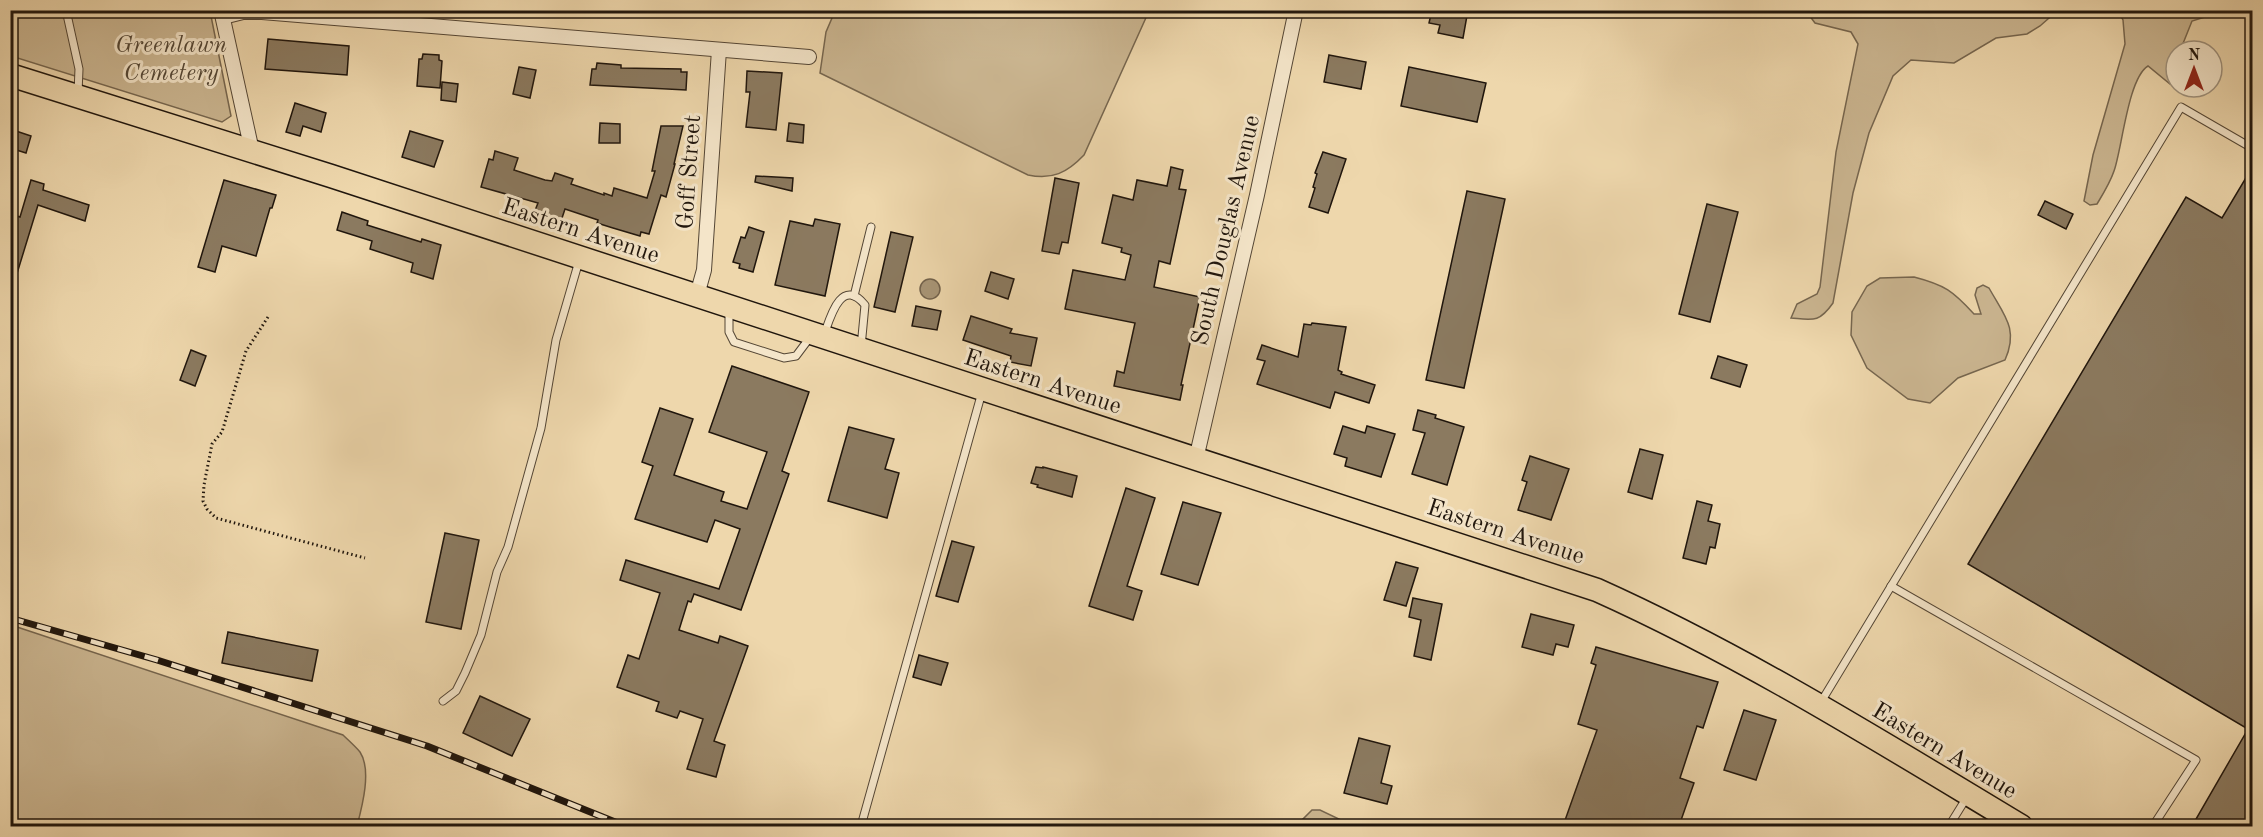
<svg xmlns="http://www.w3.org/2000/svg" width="2263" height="837" viewBox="0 0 2263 837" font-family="'Old Standard TT',serif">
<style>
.green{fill:#cbb691;stroke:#76664f;stroke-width:1.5}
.water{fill:#a89576;stroke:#72624c;stroke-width:1.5}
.building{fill:#8b7a60;stroke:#20160d;stroke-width:1.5}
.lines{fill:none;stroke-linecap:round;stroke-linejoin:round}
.lane-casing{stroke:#544635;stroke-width:9}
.street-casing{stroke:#544635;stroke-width:16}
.primary-casing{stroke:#20160d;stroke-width:25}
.path{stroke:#20160d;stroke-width:3;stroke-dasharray:1.5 3;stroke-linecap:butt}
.lane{stroke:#f4e5c9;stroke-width:7}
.street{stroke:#f4e5c9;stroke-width:14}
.primary{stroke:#eed7ac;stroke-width:22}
.rail-casing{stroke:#20160d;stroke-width:7}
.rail{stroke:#f4e5c9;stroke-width:4.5;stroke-dasharray:14;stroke-linecap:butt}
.labels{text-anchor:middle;stroke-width:6;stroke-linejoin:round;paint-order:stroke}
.park-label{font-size:24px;font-style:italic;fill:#534635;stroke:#f4e5c9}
.street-label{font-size:24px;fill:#20160d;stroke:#f4e5c9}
</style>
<rect width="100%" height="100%" fill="#eed7ac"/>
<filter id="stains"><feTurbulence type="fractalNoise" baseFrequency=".00333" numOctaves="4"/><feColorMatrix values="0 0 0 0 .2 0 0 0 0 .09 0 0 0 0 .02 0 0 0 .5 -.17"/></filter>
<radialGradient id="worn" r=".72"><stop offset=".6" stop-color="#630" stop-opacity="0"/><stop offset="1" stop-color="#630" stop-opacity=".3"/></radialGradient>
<!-- green -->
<g class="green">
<polygon points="11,11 210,11 231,116 222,122 11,56"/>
<path d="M835,11V10L1149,11L1084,155C1067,173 1052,180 1028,175L820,73L826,32Z"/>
<path d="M1806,11H2057L2040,26L2027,34L1996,38L1954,63L1911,60L1893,76L1869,133L1853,193L1833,303C1819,323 1813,320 1791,318L1797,304L1817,294L1820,287L1836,152L1858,44L1851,32L1815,23Z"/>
<path d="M2118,11H2224L2192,21L2180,51H2176V84H2170L2148,66C2128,78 2122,149 2114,171C2110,183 2103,194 2097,204L2090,205L2084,201L2093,155L2125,44L2123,20Z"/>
<path d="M1914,277C1945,285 1953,291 1974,314H1981L1975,295L1977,288L1983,285L1989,288C2004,315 2019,329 2005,360L1958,378L1930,403L1908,399L1867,368L1851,335L1852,312L1867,286L1880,278Z"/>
<path d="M11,625L343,735C348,740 355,746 360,752C372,770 362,807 357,826H11Z"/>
<polygon points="1312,810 1320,810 1341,820 1343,826 1299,826 1301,821"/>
</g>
<!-- water -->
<circle class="water" cx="930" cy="289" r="10"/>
<!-- building -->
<g class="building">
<polygon points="1432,10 1468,10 1463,38 1438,33 1440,25 1429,23"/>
<polygon points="268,39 349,46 347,75 265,69"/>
<polygon points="423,54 439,55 439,60 442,61 440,88 417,86 419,59 422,59"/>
<polygon points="1329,55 1366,62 1361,89 1324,82"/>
<polygon points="597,63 621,65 621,68 681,69 681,72 687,72 686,90 590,85 592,69 596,69"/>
<polygon points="519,67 536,70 530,98 513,94"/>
<polygon points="1409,67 1486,83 1477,122 1401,106"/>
<polygon points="747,71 782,73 776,130 746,127 750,92 746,92"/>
<polygon points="442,82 458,84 456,102 441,100"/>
<polygon points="295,103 326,113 321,132 303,126 300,136 286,132"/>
<polygon points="600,123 620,124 620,143 599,143"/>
<polygon points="789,123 804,125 803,143 787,141"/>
<polygon points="661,126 683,126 674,164 675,164 666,197 661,195 649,234 641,232 640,236 613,228 597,223 598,220 565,209 561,221 534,213 538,203 481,187 489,159 493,160 495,151 518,158 514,170 545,180 552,181 555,173 573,179 571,184 604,195 604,193 612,196 614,188 647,198 655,171 652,171"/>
<polygon points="10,129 31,136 26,153 10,148"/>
<polygon points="410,131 443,141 434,167 402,157"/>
<polygon points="1323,152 1346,159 1328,213 1309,207 1315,188 1313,187 1317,174 1315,173"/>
<polygon points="2253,166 2253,826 2192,826 2248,729 1968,564 2186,197 2222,218"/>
<polygon points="1171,167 1183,170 1179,189 1186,190 1170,264 1159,261 1154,287 1200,297 1181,385 1183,385 1180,400 1114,386 1117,371 1124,373 1135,323 1065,309 1073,270 1125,280 1131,255 1121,252 1122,248 1102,243 1113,195 1133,200 1137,180 1167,186"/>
<polygon points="756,176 793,178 792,191 755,182"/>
<polygon points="1055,178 1079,183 1068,243 1062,242 1059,254 1042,251"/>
<polygon points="31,180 44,184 43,190 89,205 85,221 38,205 15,280 10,280 10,214 20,217"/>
<polygon points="224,180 276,195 272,208 270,208 256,256 222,246 215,272 198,267"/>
<polygon points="1467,191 1505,199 1464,388 1426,380"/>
<polygon points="2045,201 2073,214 2066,229 2038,215"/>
<polygon points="1707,204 1738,212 1710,322 1679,314"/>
<polygon points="342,212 368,221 367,225 421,242 422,239 441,245 433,279 411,272 413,263 370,249 372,241 337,230"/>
<polygon points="815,219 840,224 825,296 775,285 790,221 813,226"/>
<polygon points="749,227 764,232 753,272 739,268 740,264 733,262 741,237 745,238"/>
<polygon points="891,232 913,237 895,312 874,307"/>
<polygon points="991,272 1014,279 1008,299 985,291"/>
<polygon points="916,306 941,311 937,330 912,326"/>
<polygon points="971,316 1012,329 1010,333 1037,338 1031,366 1010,362 1011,356 963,340"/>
<polygon points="1312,323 1346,327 1338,370 1342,372 1341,374 1375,385 1369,403 1335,392 1330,408 1257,384 1265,361 1257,359 1262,345 1298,357 1304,324 1311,325"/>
<polygon points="191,350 206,356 195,386 180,380"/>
<polygon points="1718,356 1747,365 1740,387 1711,378"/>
<polygon points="732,366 809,392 782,471 789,474 741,610 694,594 691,602 688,601 679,630 718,643 720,636 748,646 714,741 725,745 716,777 687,769 703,719 680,711 677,718 656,711 659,702 617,687 628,655 639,659 660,593 620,580 626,560 719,589 740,529 715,520 707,542 635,519 653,466 642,462 660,408 693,419 674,475 724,492 721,501 747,509 767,452 709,432"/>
<polygon points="1418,410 1436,415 1435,418 1464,427 1447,485 1412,474 1425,433 1413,430"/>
<polygon points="1343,426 1365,433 1367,426 1395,434 1381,477 1345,466 1347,458 1334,454"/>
<polygon points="849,427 894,439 885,469 899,473 887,518 828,501"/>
<polygon points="1640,449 1663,455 1652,499 1628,492"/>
<polygon points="1530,456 1569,469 1551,520 1518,510 1527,482 1522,480"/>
<polygon points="1036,467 1043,468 1043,467 1077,476 1072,497 1037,487 1038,485 1031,483"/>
<polygon points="1126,488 1155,498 1127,586 1142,591 1133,620 1089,606"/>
<polygon points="1697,501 1712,505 1708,521 1720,524 1715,548 1710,547 1706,564 1683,558"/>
<polygon points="1183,502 1221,513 1198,585 1161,574"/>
<polygon points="445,533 479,540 461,629 426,622"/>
<polygon points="952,541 974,547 958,602 936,596"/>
<polygon points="1396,562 1418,568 1406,606 1384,600"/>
<polygon points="1413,598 1442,604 1431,660 1414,656 1421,620 1409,617"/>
<polygon points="1531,614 1574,625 1568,647 1556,644 1553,655 1522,647"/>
<polygon points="228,632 318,650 312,681 222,663"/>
<polygon points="1596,647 1718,682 1703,728 1697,726 1680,778 1694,783 1679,826 1563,826 1597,730 1578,724 1596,665 1591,663"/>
<polygon points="919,655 948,663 941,685 913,677"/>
<polygon points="480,696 530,719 512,756 463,733"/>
<polygon points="1744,710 1776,720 1756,780 1724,770"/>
<polygon points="1359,738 1390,746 1381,783 1392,786 1387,804 1344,793"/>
</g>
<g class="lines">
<!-- lane casing -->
<g class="lane-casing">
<g id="lane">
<polyline points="66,10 79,69 78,93"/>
<polyline points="854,296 871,227"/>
<polyline points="729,309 729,332 734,342 784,358 796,356 811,336"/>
<path d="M824,335C830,318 841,276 865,305L861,347"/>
<polyline points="1891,586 2196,760 2153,826"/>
<polyline points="443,701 456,691 465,673 481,635 497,572 508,547 541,428 556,340 579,261"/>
<polyline points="1821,702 2181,107 2252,148"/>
<polyline points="861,826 982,392"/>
<polyline points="1949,826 1967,797"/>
</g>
</g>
<!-- street casing -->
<g class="street-casing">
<g id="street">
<polyline points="221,10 252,151"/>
<polyline points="223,17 243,12 262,12 809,57"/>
<polyline points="697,295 704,270 719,50"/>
<polyline points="1196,459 1257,195 1296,10"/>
</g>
</g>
<!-- primary casing -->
<g class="primary-casing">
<path id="primary" d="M10,75L331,176L1597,590C1744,656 1883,743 2021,826"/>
</g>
<!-- path -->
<polyline class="path" points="268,317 246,351 222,432 212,444 204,485 203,501 207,509 216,518 365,558"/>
<!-- lane -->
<use href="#lane" class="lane"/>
<!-- street -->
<use href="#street" class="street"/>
<!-- primary -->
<use href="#primary" class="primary"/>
<!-- rail casing -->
<g class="rail-casing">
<polyline id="rail" points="10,618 157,660 427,746 625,826"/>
</g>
<!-- rail -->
<use href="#rail" class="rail"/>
</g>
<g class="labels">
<!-- park labels -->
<g class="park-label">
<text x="171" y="52">Greenlawn<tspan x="171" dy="28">Cemetery</tspan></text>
</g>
<!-- street labels -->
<g class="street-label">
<text transform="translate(688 172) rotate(-86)" y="8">Goff Street</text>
<text transform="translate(581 230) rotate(18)" y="8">Eastern Avenue</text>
<text transform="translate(1225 230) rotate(-77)" y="8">South Douglas Avenue</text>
<text transform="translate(1043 381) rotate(18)" y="8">Eastern Avenue</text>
<text transform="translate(1506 531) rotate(18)" y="8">Eastern Avenue</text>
<text transform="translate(1945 750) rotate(31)" y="8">Eastern Avenue</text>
</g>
</g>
<!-- margin -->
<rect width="2263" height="837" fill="none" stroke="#eed7ac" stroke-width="36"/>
<rect x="12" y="12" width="2239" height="813" fill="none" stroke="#20160d" stroke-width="3"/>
<rect x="18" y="18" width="2227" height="801" fill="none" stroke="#20160d" stroke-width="1.5"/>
<!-- north arrow -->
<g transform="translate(2194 69)"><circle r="28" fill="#f4e5c9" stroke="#9f927e" stroke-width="1.5"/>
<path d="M0-4.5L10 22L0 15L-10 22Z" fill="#8f2418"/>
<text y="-9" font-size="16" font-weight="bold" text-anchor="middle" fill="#20160d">N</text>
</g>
<rect width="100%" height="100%" filter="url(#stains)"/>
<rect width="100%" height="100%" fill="url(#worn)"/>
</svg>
